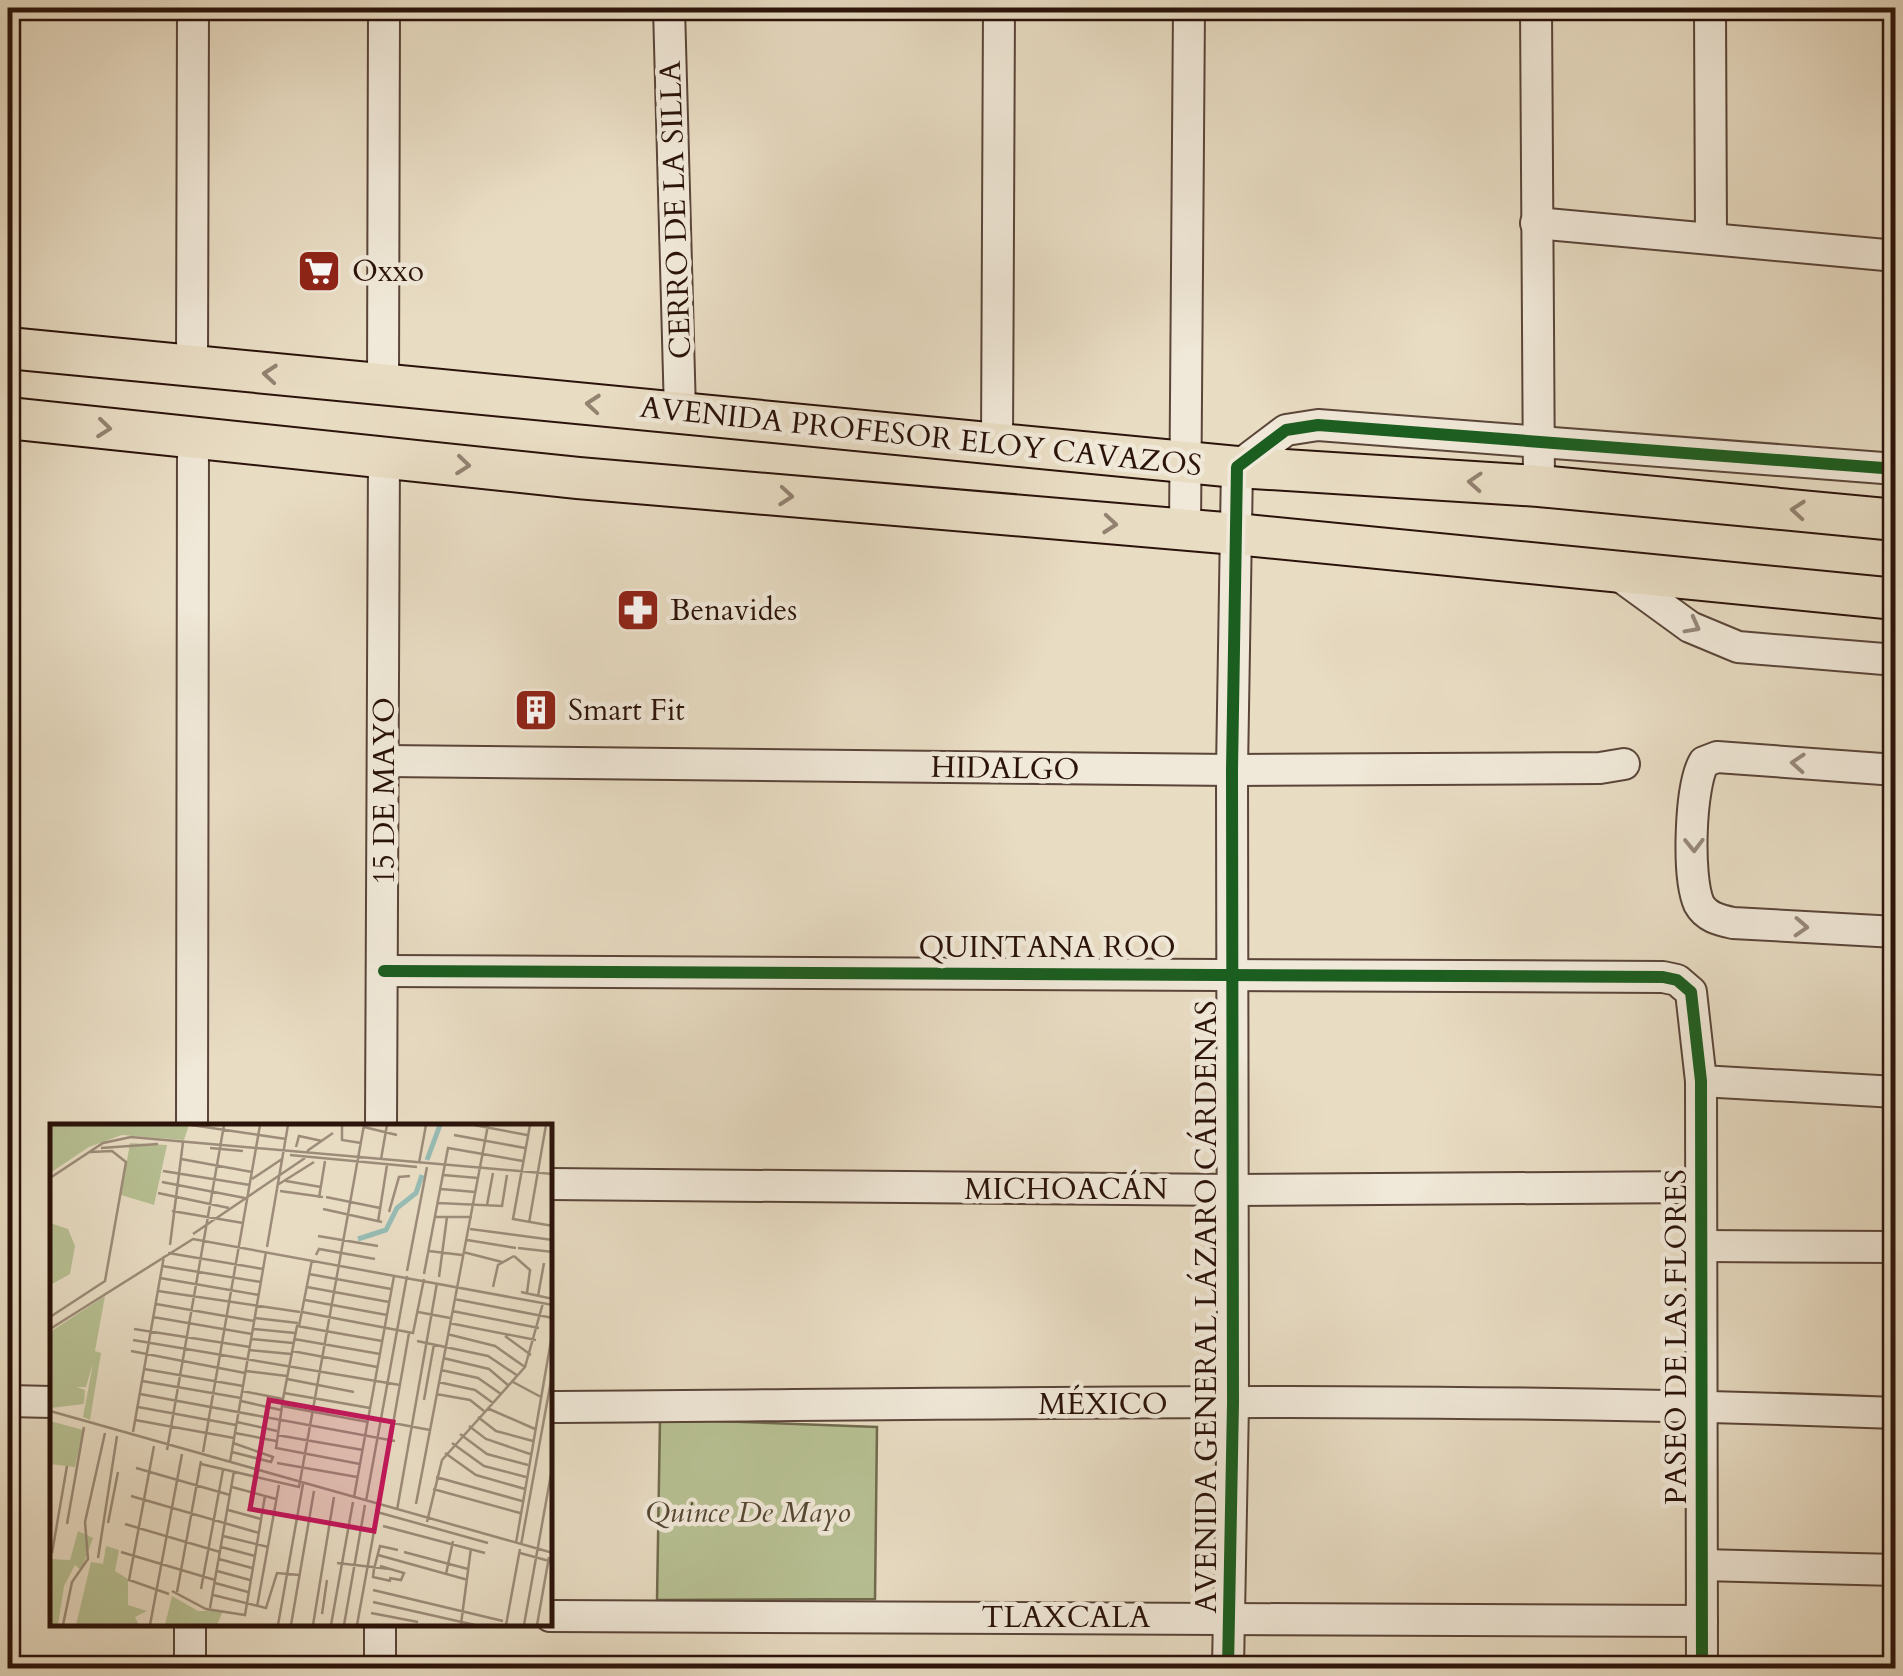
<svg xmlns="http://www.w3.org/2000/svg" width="1903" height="1676" viewBox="0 0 1903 1676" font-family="Cardo,serif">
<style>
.green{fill:#b7c093;stroke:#716a4e;stroke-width:2.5}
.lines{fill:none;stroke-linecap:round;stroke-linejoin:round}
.minor-casing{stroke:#5a4538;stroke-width:34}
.major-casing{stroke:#2b130a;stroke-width:44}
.minor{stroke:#f0e8d8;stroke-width:30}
.major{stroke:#e8dcc3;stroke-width:40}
.cycleway-casing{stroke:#f0e8d8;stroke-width:19}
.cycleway{stroke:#1b5e20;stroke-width:12}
.oneway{stroke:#938270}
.oneway2{stroke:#97887b}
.labels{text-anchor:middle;stroke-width:9;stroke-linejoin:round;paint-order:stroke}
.street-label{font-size:30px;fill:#2b130a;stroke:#f0e8d8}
.poi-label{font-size:30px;fill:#2b130a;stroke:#f0e8d8;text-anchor:start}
.park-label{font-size:30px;font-style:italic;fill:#554733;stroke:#f0e8d8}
.inset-river{fill:none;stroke:#97bcb4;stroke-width:5}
.inset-road{fill:none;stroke:#9c8c79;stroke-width:2.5}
.view{fill:#c2185b;fill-opacity:0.15;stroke:#c2185b;stroke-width:5}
.inset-edge{fill:none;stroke:#2b130a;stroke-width:5}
</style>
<rect width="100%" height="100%" fill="#e8dcc3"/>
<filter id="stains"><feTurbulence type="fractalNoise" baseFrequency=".002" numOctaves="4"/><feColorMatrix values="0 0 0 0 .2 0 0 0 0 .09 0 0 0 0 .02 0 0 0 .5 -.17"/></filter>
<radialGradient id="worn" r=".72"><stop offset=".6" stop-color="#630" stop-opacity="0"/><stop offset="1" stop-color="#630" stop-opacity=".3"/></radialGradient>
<!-- green -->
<polygon class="green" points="660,1419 877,1427 875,1599 657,1600"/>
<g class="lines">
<!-- minor casing -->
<g class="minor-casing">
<g id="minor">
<polyline points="669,8 680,412"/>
<polyline points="1536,8 1539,486"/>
<polyline points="1710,8 1711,238"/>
<polyline points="1536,223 1896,256"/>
<polyline points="192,366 193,8"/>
<polyline points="383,385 384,8"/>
<polyline points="997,443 999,8"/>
<polyline points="1185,530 1189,8"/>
<polyline points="1613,571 1690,627 1738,647 1896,660"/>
<polyline points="385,761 1232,770 1600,768 1624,764"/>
<path d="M1896,770L1717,757L1704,762C1690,786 1687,877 1699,904C1706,917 1719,920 1733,923L1896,932"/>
<polyline points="384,971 1663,977 1677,980 1691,992 1701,1081 1702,1668"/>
<polyline points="1701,1081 1896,1092"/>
<polyline points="192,1126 193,437"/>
<polyline points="381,1126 384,456"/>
<polyline points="550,1184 1233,1190 1701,1187"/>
<polyline points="1703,1246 1896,1247"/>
<polyline points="8,1401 52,1402"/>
<path d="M550,1407C998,1404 1448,1395 1896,1413"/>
<polyline points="1702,1565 1896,1570"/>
<polyline points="550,1616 1702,1621"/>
<polyline points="190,1668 190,1624"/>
<polyline points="380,1668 380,1624"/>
<polyline points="1228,1668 1233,1403 1232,770 1237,467 1286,430 1318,425 1896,469"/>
</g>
</g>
<!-- major casing -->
<g class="major-casing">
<g id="major">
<polyline points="8,348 1237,467 1539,486 1896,520"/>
<polyline points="8,418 578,478 1236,534 1896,599"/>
</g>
</g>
<!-- minor -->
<use href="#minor" class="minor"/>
<!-- major -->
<use href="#major" class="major"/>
<!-- cycleway casing -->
<g class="cycleway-casing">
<g id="cycleway">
<polyline points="384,971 1663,977 1677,980 1691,992 1701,1081 1702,1668"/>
<polyline points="1228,1668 1233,1403 1232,770 1237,467 1286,430 1318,425 1896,469"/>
</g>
</g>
<!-- cycleway -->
<use href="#cycleway" class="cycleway"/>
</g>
<!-- one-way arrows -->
<defs><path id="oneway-chevron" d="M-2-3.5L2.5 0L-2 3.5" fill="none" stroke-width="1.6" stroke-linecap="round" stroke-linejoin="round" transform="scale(2.5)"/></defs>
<g class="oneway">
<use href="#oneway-chevron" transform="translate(270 374) rotate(-175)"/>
<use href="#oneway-chevron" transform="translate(593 404) rotate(-175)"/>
<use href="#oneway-chevron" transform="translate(104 428) rotate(6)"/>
<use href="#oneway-chevron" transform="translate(463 465) rotate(6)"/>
<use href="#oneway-chevron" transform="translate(1475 482) rotate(-176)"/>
<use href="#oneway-chevron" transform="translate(786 496) rotate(5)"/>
<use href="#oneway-chevron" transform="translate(1798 510) rotate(-175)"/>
<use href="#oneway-chevron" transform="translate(1110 524) rotate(5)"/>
</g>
<g class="oneway2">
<use href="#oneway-chevron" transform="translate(1693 626) rotate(28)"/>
<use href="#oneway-chevron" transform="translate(1798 763) rotate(-176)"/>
<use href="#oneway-chevron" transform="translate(1694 845) rotate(89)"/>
<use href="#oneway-chevron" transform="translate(1801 927) rotate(3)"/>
</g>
<!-- icons -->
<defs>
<g id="supermarket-square" transform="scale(2.25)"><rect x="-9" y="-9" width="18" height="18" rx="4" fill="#8f2418" stroke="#f0e8d8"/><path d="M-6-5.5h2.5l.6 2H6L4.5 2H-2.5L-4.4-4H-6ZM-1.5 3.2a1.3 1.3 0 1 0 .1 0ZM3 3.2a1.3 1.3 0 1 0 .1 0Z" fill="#fff"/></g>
<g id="pharmacy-square" transform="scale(2.25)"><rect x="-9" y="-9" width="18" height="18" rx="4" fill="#8f2418" stroke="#f0e8d8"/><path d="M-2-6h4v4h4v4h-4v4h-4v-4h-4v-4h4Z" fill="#fff"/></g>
<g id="building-square" transform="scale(2.25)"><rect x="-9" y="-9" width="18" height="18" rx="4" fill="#8f2418" stroke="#f0e8d8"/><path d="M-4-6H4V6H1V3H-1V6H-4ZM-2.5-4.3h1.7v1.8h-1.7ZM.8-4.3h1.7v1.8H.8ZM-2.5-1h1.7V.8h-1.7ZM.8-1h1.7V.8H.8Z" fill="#fff"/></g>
</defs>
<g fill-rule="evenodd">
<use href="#supermarket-square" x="319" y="271"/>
<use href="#pharmacy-square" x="638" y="610"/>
<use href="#building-square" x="536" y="710"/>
</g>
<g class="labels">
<!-- street labels -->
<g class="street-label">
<text transform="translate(675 210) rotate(-92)" y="10">CERRO DE LA SILLA</text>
<text transform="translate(921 436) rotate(6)" y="10">AVENIDA PROFESOR ELOY CAVAZOS</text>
<text transform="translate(1005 768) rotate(1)" y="10">HIDALGO</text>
<text transform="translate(384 791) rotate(-90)" y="10">15 DE MAYO</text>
<text x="1047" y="957">QUINTANA ROO</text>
<text x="1066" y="1199">MICHOACÁN</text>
<text transform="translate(1206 1307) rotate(-90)" y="10">AVENIDA GENERAL LÁZARO CÁRDENAS</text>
<text transform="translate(1676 1337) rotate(-90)" y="10">PASEO DE LAS FLORES</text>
<text x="1103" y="1414">MÉXICO</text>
<text x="1066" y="1627">TLAXCALA</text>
</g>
<!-- poi labels -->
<g class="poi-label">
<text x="352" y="281">Oxxo</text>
<text x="670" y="620">Benavides</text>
<text x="568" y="720">Smart Fit</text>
</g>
<!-- park labels -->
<g class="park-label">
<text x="748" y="1522">Quince De Mayo</text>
</g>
</g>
<!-- overview -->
<g transform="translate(50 1124)">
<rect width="502" height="502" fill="#e8dcc3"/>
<path d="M1,1H139L134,16L72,11L39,23L0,49ZM80,19L117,21L104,81L71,71ZM0,99L18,105L25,122L20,150L2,160ZM55,172L45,227L51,229L40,296L33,293L43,239L36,263H27L35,266L34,280L0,284V208ZM0,297L33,306L25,343L0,340ZM28,407L43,414L31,446L25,441L14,462L8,501H0V435L20,436ZM56,422L69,426L65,447L78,455V481L97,487L85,493L89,501H26L41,438L53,440ZM122,472L148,487H173L167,501H115Z" fill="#b7c093"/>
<path class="inset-river" d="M377,36L390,1M308,115L336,106L347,84L366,69L372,51"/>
<path class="inset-road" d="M141,1L236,15M292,1V16L311,19M424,1L477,11M480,1L463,95L503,102M314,3L347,11M404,11L475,24M246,23L249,12L272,17M51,24L108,20M160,24L193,27M257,27L283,9M240,31L367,43M131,35L202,48M331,35L337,1M369,39L376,1M113,47L200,61M393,51L428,54M0,54L53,19L81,13L503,50M202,55L232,35M236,57L271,63M112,58L195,74M229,60L264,38M391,65L425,68M230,67L273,73M108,69L179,84M276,73L330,84M269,74L275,37M388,79L452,82L457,51M437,81L443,49M273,85L332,98M122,87L193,99M339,88L349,53L360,52M385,93H422M328,98L337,41M479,99L496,1M420,105L503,116M143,110L255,34M268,112L328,122M417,116L466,124M120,121L133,18M217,123L238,1M468,124L503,128M379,127L412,131M413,128L452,138M118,129L213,145M266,131L269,125L325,135M464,132L480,146L477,169M112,142L211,158M357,147L377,43M259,150L341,165M374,150L398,24L473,37M389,153L397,93M110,154L209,171M257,163L339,178M443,163L448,141L464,132M108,167L250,188M471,168L503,175M488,172L494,139M404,175L503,194M255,176L337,191M106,180L204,197M402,187L489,204M252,188L363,209L374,155M368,188L400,194M0,193L55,157L76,38L62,27L40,28M103,193L202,210M205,194L248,199M399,199L486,216M249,202L262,136M0,205L143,115L503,181M84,205L200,223M203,205L245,209M397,210L445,222L475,243M455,212L481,231M201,215L243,219M244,215L330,230M83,216L350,261M367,217L438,232L468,252M199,226L241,230M81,227L195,249M242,227L327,243M393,234L439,245L459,262M94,245L193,262M391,246L428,254L451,270M196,247L237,252M237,255L304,268M92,257L191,274M388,258L425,266L443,279M463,258L491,273M192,267L233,275M234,269L320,284M90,270L345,317M386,270L420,276L434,287M374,276L384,220M191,277L231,286M232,282L318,298M88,283L186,301M437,284L485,305M0,287L503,429M428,293L446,307L483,317M85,296L184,314M187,298L227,307M343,299L380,306M419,302L436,315L480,330M83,308L114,132M185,309L226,317M410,310L437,330L478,341M227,311L313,326M402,319L434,342L476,353M104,322L79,456L119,470M117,326L174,1M153,328L210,1M182,328L221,338L223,333L183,319M395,329L426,351L475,365M180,338L216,128M227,339L307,353M151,340L249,363L314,1M310,340L226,324L233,275L247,202L332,217M86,344L180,371M386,353L472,377M182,363L226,375M383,365L470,389M81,372L209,409M304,373L344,152M316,377L357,152M329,380L359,209M366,380L438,1M178,386L211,395M347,386L387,159M327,388L438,419M377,398L392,336L475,243L493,179M58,399L68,348M17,400L34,303M75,400L170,428M333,402L435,429M173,412L218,423M466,419L503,205M471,421L503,246M171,423L205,432M71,428L165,456M354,428L418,445M2,429L17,342M470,429L503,438M328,431L418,456M48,434L67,312M169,435L202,444M287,439L340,445M330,442L354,449L351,456L339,454M167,447L200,456M396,450L403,417M341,457L323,453L324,445L330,422L348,426M165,459L198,468M151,465L173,346M323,466L453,497M122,467L156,485L195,491L215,372M127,468L151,337M163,471L216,484L227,449L249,451M323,478L425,501M207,483L229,361M160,484L184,347M321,489L368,498M272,490L277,456M411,500L421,424M13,501L22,458L38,435L35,398L55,309M100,501L132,330M228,501L253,360M241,501L264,367M263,501L284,373M281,501L303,378M294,501L315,381M307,501L328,385M456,501L470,425M474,501L503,339M487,501L499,433"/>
<path class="view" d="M219,276L343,298L324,407L200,385Z"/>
<rect width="502" height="502" class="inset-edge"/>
</g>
<!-- margin -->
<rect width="1903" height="1676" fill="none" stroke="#e8dcc3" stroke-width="40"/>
<rect x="10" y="10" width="1883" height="1656" fill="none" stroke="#2b130a" stroke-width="5"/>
<rect x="20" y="20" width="1863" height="1636" fill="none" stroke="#2b130a" stroke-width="2.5"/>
<rect width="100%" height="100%" filter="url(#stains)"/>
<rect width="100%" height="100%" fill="url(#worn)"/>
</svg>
